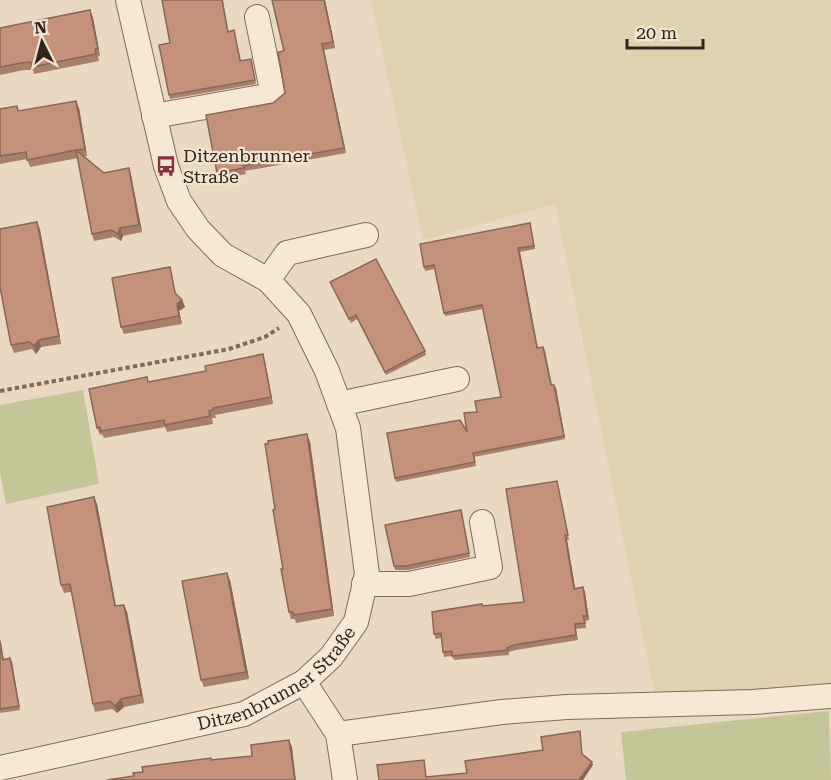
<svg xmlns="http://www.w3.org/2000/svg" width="831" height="780" viewBox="0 0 831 780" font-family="'Roboto Serif',serif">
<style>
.farmland{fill:#ded2b0}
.green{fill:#c5c697}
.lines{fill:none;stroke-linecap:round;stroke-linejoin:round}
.minor-casing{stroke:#816b5b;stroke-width:26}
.path{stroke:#816b5b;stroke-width:4;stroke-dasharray:4.5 3;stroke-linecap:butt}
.minor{stroke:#f5e8d4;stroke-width:24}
.wall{fill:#a97e6a}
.shaded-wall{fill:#896656}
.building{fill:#c4927b;stroke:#896656;stroke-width:1.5}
.labels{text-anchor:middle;stroke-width:4.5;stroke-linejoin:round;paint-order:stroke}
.poi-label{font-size:18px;fill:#32251e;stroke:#f1e4d0;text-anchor:start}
.street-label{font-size:18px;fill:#32251e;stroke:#f1e4d0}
</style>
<rect width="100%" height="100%" fill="#e9d9c2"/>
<!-- farmland -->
<polygon class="farmland" points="371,0 831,0 831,704 659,715 555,204 423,240"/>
<!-- green -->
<g class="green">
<polygon points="83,390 99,484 6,504 0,472 0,405"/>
<polygon points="829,711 831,780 626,780 621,732"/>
</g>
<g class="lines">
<!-- minor casing -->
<g class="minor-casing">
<g id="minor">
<polyline points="154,116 273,95 257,17"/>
<polyline points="268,280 287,253 366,235"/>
<polyline points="339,404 457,379"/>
<polyline points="364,584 409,584 490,567 482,522"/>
<polyline points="304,682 338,734 345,780"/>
<polyline points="338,734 502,712 567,707 753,702 831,696"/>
<path id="s1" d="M0,768L244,714L304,682L331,657L356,622L367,574L348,428L327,371L299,314L268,280L223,255L198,229L179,201L166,166L128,0"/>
</g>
</g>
<!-- path -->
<polyline class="path" points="0,391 229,349 265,337 279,328"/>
<!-- minor -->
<use href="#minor" class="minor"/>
</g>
<!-- wall -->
<g class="wall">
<polygon points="162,0 223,0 228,32 234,30 241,61 251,59 256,84 170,99 169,95 170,43"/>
<polygon points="272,0 325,0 335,48 324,50 346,153 245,171 246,174 219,179 217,173 273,103 285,93 284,51"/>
<polygon points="90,10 93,18 100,56 98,56 99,61 34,74 33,70 24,70 0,75 0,28"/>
<polygon points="17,106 19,111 79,108 87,156 84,157 104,173 129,168 131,175 142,232 123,236 121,241 114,237 94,241 92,234 78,158 30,167 27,159 0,164 0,109"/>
<polygon points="37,222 40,230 61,344 41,347 36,354 32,349 14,353 11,345"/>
<polygon points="531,227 535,249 520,252 538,348 543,347 545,350 552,385 556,388 565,439 474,457 476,466 396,482 395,478 467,432 477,412 501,397 483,309 445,316 435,269 425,271 424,267"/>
<polygon points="170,267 172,275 176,294 182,300 185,307 179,311 182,324 124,334 121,327"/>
<polygon points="330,282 425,351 426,355 386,375 357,319 351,323"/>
<polygon points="263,354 265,362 273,404 215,415 216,418 212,418 213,424 167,432 165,427 104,438 102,434 100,435 97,428 149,382 206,371"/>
<polygon points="310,442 334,616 296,623 295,619 291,619 289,612 275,509"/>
<polygon points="557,481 569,540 567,540 575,588 583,587 585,592 589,620 585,621 586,628 576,629 578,640 516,650 509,652 509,655 454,660 452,656 444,657 443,652 441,638 436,639 434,634 483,606 524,602"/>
<polygon points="94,497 97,504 116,606 124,605 127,612 144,703 124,707 117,713 112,709 95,712 93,704 71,592 64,593 61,585"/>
<polygon points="461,510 470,557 408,570 395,570 394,566"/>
<polygon points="230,580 249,679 204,687 201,680"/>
<polygon points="0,638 4,659 12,662 20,710 0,713"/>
</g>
<!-- shaded-wall -->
<g class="shaded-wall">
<polygon points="324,0 325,0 335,48 333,42"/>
<polygon points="90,10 93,18 100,56 98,49"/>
<polygon points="322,44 324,50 346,153 344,148"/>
<polygon points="76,101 79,108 87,156 85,149"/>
<polygon points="129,168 131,175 142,232 139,225"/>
<polygon points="37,222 40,230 61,344 59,336"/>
<polygon points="120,228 123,236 121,241 118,234"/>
<polygon points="518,248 520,252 538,352 537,348"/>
<polygon points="182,300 185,307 179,311 182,324 179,316 177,304"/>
<polygon points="39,340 41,347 36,354 34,346"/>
<polygon points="263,354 265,362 273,404 271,397"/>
<polygon points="554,385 556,388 565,439 564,436"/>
<polygon points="307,434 310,442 334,616 332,609"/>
<polygon points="94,497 97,504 117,613 115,606"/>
<polygon points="565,535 567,540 576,593 574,589"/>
<polygon points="227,573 230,580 249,679 246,672"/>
<polygon points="583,587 585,592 589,620 587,616"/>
<polygon points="124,605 127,612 144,703 141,695"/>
<polygon points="10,658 12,662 20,710 19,706"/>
<polygon points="121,699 124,707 117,713 115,706"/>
<polygon points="289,740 292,747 296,780 295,780"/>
<polygon points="592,762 593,765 583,780 579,780"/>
</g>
<!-- building -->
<g class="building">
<polygon points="162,0 222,0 228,32 234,30 240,61 251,59 255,80 169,95 159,45 170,43"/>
<polygon points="272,0 324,0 333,42 322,44 344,148 243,166 244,168 217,173 206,115 273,103 285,93 278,52 284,51"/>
<polygon points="90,10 98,49 95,49 96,54 32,67 31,62 21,63 0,67 0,28"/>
<polygon points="76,101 85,149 76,150 104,173 129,168 139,225 120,228 118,234 111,230 92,234 76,150 27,160 26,152 0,156 0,109 17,106 18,111"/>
<polygon points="37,222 59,336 39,340 34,346 29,342 11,345 0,287 0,229"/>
<polygon points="530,223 534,246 518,248 537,348 543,347 551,385 554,385 564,436 473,453 475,462 395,478 387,433 460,420 467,432 464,413 477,412 475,401 501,397 482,305 444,313 434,265 424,267 420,244"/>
<polygon points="376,259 425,351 385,372 356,315 349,319 330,282"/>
<polygon points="170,267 175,293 182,300 177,304 179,316 121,327 112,278"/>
<polygon points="263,354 271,397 213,408 213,410 209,411 210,416 165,425 164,420 101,431 100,427 97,428 89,389 147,377 148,382 206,371 205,366"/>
<polygon points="307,434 332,609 294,615 293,612 289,612 281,569 283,569 273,510 275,509 265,444 268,444 268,441"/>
<polygon points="557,481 568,535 565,535 574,589 583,587 587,616 583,616 585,623 575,624 576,635 514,645 507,648 508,650 452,656 452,651 443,652 441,633 434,634 432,612 482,604 482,606 524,602 506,489"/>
<polygon points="94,497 115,606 124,605 141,695 121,699 115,706 110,701 93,704 70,584 61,585 47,507"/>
<polygon points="461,510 469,553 406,566 394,566 385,525"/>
<polygon points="227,573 246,672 201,680 182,581"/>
<polygon points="0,641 3,660 10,658 19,706 0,709"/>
<polygon points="580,731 582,754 592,762 579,780 379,780 377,765 424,760 426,777 467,773 465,761 543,750 541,737"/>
<polygon points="289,740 295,780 107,780 134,776 133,773 143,772 142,767 211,758 211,760 252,756 251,745"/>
</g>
<!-- icons -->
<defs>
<g id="bus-bare" transform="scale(1.62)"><path d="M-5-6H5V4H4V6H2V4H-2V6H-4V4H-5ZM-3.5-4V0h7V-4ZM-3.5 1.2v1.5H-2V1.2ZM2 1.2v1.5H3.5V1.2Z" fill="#8a313a" stroke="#f1e4d0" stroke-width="2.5" paint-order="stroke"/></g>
</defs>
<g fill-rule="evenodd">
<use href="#bus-bare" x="166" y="166"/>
</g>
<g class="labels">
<!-- poi labels -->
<g class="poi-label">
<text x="183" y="162">Ditzenbrunner<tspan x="183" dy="21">Straße</tspan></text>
</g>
<!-- street labels -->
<g class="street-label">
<text dy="6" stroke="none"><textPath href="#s1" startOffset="296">Ditzenbrunner Straße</textPath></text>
</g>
</g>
<!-- north arrow -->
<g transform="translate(42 42) rotate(354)" stroke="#f1e4d0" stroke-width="4.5" paint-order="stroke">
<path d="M0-4.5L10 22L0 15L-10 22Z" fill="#32251e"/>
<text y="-9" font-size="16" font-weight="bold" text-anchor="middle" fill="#32251e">N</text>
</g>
<!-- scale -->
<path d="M627 39v9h76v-9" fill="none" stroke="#32251e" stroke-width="3"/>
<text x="636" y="39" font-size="18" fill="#32251e" stroke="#f1e4d0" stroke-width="4.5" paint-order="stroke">20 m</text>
</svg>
